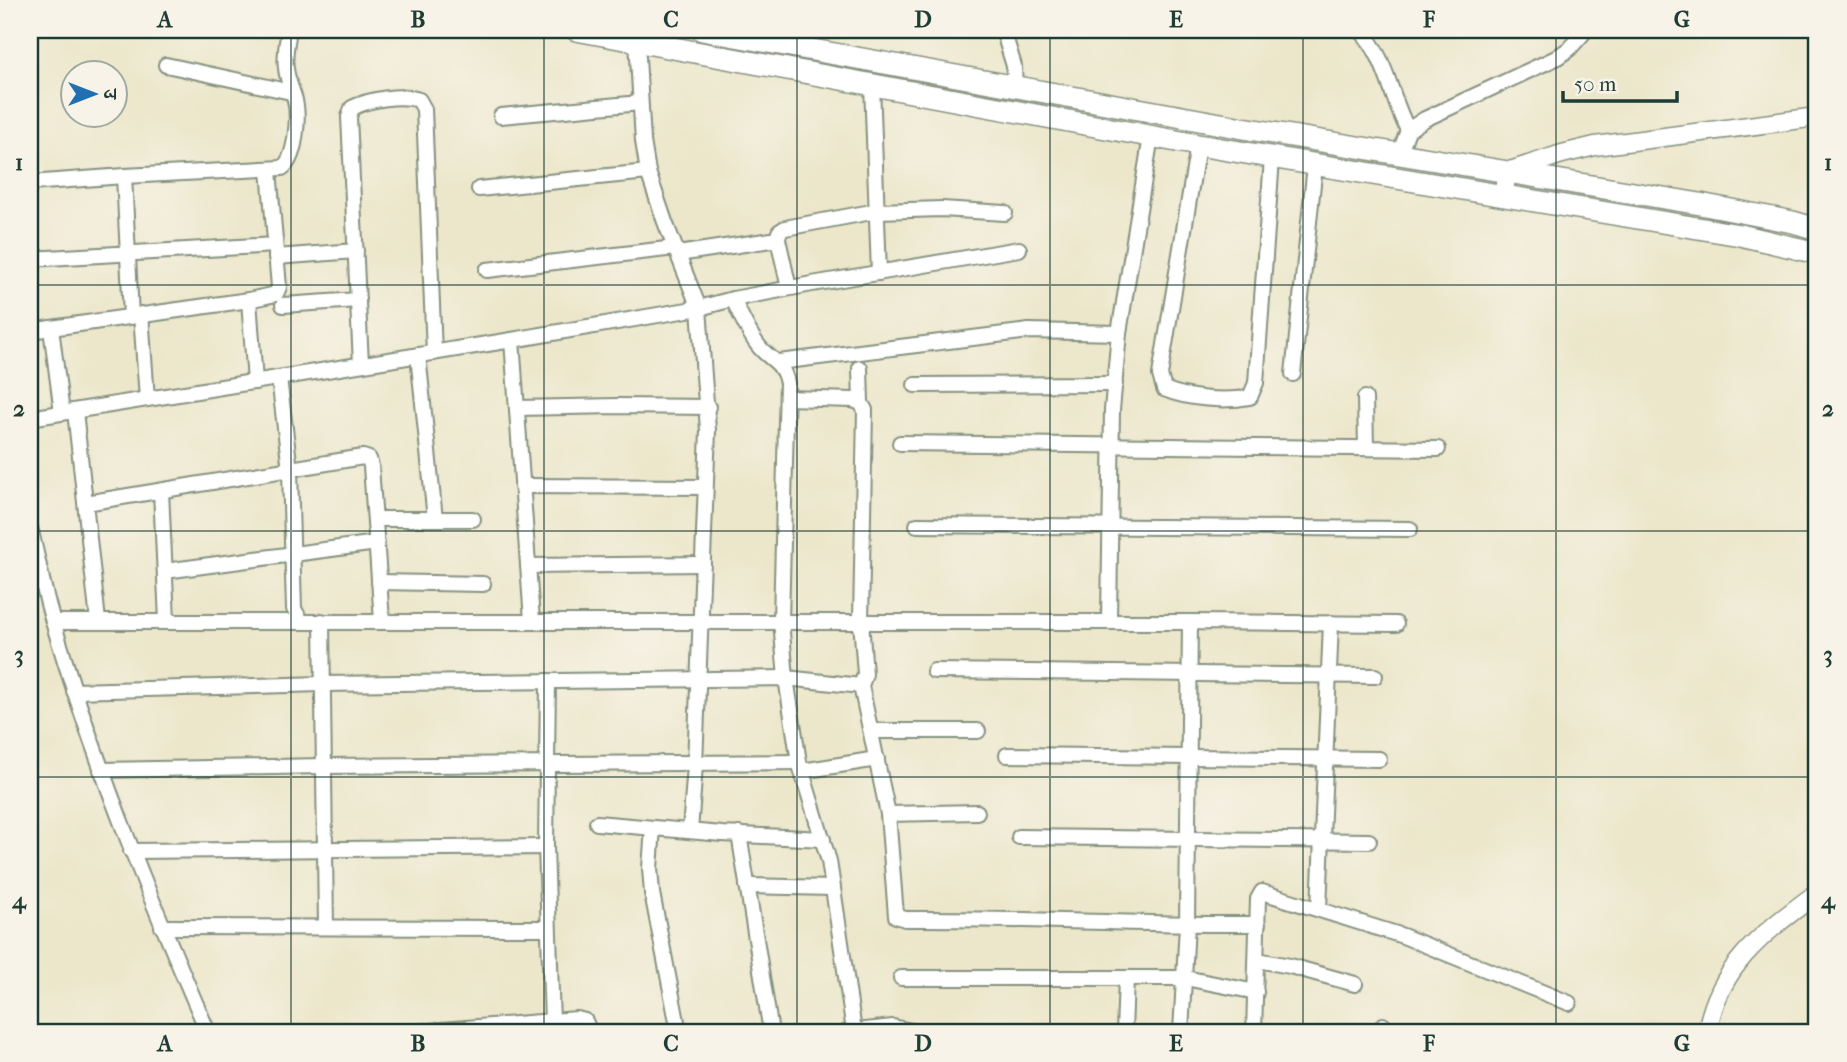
<svg xmlns="http://www.w3.org/2000/svg" width="1847" height="1062" viewBox="0 0 1847 1062" font-family="'IM FELL French Canon','Noto Serif Devanagari',serif">
<style>
.lines{fill:none;stroke-linecap:round;stroke-linejoin:round}
.minor-casing{stroke:#869280;stroke-width:18}
.tertiary-casing{stroke:#869280;stroke-width:21}
.primary-casing{stroke:#869280;stroke-width:24}
.minor{stroke:#fff;stroke-width:14}
.tertiary{stroke:#fff;stroke-width:18}
.primary{stroke:#fff;stroke-width:21}
.grid{fill:none;stroke:#1f3d34;stroke-width:2;stroke-opacity:0.55}
.neatline{fill:none;stroke:#1f3d34;stroke-width:2.5}
.grid-label{font-size:23px;text-anchor:middle;font-weight:bold;fill:#1f3d34}
</style>
<rect width="100%" height="100%" fill="#f7f3e8"/>
<filter id="ink" filterUnits="userSpaceOnUse"><feTurbulence type="fractalNoise" baseFrequency=".0143" numOctaves="2"/><feDisplacementMap in="SourceGraphic" scale="14" xChannelSelector="R" yChannelSelector="G"/><feConvolveMatrix kernelMatrix="1 2 1 2 8 2 1 2 1" color-interpolation-filters="sRGB"/></filter>
<filter id="wash" filterUnits="userSpaceOnUse"><feTurbulence type="fractalNoise" baseFrequency=".00686" numOctaves="4" result="noise"/><feDisplacementMap in="SourceGraphic" scale="28" xChannelSelector="R" yChannelSelector="G"/><feGaussianBlur stdDeviation="1.57" result="paint"/><feColorMatrix in="noise" values="0 0 0 0 0 0 0 0 0 0 0 0 0 0 0 0 0 1.4 0 .05"/><feComposite in="paint" operator="in"/></filter>
<g filter="url(#wash)">
<rect width="100%" height="100%" fill="#ece7cb"/>
</g>
<g filter="url(#ink)">
<g class="lines">
<!-- minor casing -->
<g class="minor-casing">
<g id="minor">
<polyline points="1003,30 1014,66 1015,88"/>
<path d="M1360,30C1387,57 1390,97 1408,130"/>
<polyline points="637,41 643,141 648,172 665,222 699,308 708,430 695,765 690,831"/>
<polyline points="166,65 291,92"/>
<polyline points="872,84 879,273"/>
<polyline points="501,116 640,103"/>
<path d="M1198,145L1160,375L1164,389C1188,399 1225,402 1250,397L1256,383L1272,158"/>
<polyline points="1399,155 1408,130 1425,119 1556,58 1569,49 1586,30"/>
<polyline points="124,176 131,316"/>
<path d="M30,183L124,176L282,168C296,159 299,117 295,100C292,89 287,80 286,68C284,56 287,42 289,30"/>
<polyline points="479,189 648,172"/>
<polyline points="678,254 778,239"/>
<polyline points="276,257 356,251"/>
<polyline points="30,259 275,245"/>
<polyline points="487,270 675,248"/>
<polyline points="789,288 778,239 779,232 785,228 877,211 942,209 1005,213"/>
<path d="M733,299C740,314 747,330 757,344C769,361 782,359 787,383L781,621L786,678L799,762L829,861L854,1031"/>
<polyline points="249,300 255,382"/>
<polyline points="283,305 358,300"/>
<polyline points="141,314 147,399"/>
<polyline points="51,328 62,413"/>
<polyline points="30,331 249,300 276,294 279,287 269,170"/>
<polyline points="512,340 532,621"/>
<polyline points="418,355 435,519"/>
<polyline points="779,362 1029,331 1119,333"/>
<path d="M361,364L349,117L352,108C369,99 401,94 419,100L424,109L434,353"/>
<polyline points="860,368 861,403"/>
<polyline points="1293,374 1315,165"/>
<polyline points="279,378 290,470 294,609 301,621"/>
<polyline points="915,385 1115,384"/>
<path d="M787,398L853,400L861,403L865,410L861,621L865,674L861,686L888,814L896,916L905,919C1023,918 1140,925 1258,924"/>
<polyline points="1365,398 1366,448"/>
<polyline points="517,408 617,406 708,407"/>
<polyline points="75,411 98,621"/>
<polyline points="30,418 512,340 699,308 733,299 812,284 1019,249"/>
<polyline points="900,443 1438,449"/>
<polyline points="522,486 705,487"/>
<polyline points="161,491 167,621"/>
<polyline points="86,503 363,457 369,459 371,466 382,621"/>
<polyline points="375,519 473,519"/>
<polyline points="917,525 1410,529"/>
<path d="M30,527C38,560 44,593 54,625C95,765 150,899 208,1032"/>
<polyline points="528,566 703,564"/>
<polyline points="165,571 377,543"/>
<polyline points="379,582 483,584"/>
<polyline points="1109,620 1112,410 1119,333 1151,136"/>
<polyline points="322,621 326,927"/>
<polyline points="53,622 1190,622"/>
<polyline points="934,671 1375,676"/>
<polyline points="548,681 546,847 552,1022"/>
<polyline points="74,691 322,684 786,678 861,686"/>
<polyline points="872,731 978,731"/>
<polyline points="1007,755 1379,759"/>
<polyline points="101,770 324,766 799,762"/>
<polyline points="802,771 877,759"/>
<polyline points="888,814 977,812"/>
<polyline points="597,823 722,834 823,839"/>
<polyline points="653,828 650,868 652,893 679,1032"/>
<polyline points="739,834 771,1032"/>
<polyline points="1019,837 1369,841"/>
<polyline points="131,851 546,847"/>
<polyline points="747,886 833,888"/>
<polyline points="1319,909 1331,623"/>
<polyline points="162,927 548,928"/>
<polyline points="1257,960 1290,966 1355,984"/>
<polyline points="901,978 1185,978 1256,992"/>
<polyline points="416,1032 577,1019 585,1021 590,1032"/>
<polyline points="847,1032 893,1027 915,1032"/>
<polyline points="1124,1032 1126,978"/>
<polyline points="1181,1032 1187,925 1190,622 1396,624"/>
<polyline points="1254,1032 1258,899 1262,892 1403,936 1569,1003"/>
<polyline points="1383,1032 1383,1025"/>
</g>
</g>
<!-- tertiary casing -->
<g class="tertiary-casing">
<g id="tertiary">
<polyline points="1503,197 1507,172 1562,154 1595,146 1817,117"/>
<path d="M1707,1032C1719,964 1765,932 1817,893"/>
</g>
</g>
<!-- primary casing -->
<g class="primary-casing">
<g id="primary">
<polyline points="576,30 1198,145 1740,235 1817,253"/>
<polyline points="702,30 1243,128 1700,204 1793,222 1817,229"/>
</g>
</g>
<!-- minor -->
<use href="#minor" class="minor"/>
<!-- tertiary -->
<use href="#tertiary" class="tertiary"/>
<!-- primary -->
<use href="#primary" class="primary"/>
</g>
</g>
<!-- grid -->
<path class="grid" d="M291,30V1032M544,30V1032M797,30V1032M1050,30V1032M1303,30V1032M1556,30V1032M30,285H1817M30,531H1817M30,777H1817"/>
<!-- margin -->
<rect width="1847" height="1062" fill="none" stroke="#f7f3e8" stroke-width="77"/>
<!-- north arrow -->
<g transform="translate(94 94) rotate(90)"><circle r="33" fill="#f7f3e8" stroke="#a1aaa0" stroke-width="2"/>
<path d="M0-5L12 26L0 18L-12 26Z" fill="#1f6fb2"/>
<text y="-10" font-size="19" font-weight="bold" text-anchor="middle" fill="#1f3d34">उ</text>
</g>
<!-- scale -->
<path d="M1563 91v10h114v-10" fill="none" stroke="#1f3d34" stroke-width="3.5"/>
<text x="1574" y="91" font-size="21" fill="#1f3d34" stroke="#f7f3e8" stroke-width="5" paint-order="stroke">50 m</text>
<rect x="38" y="38" width="1770" height="986" class="neatline"/>
<g class="grid-label">
<text x="165" y="27">A</text>
<text x="418" y="27">B</text>
<text x="671" y="27">C</text>
<text x="923" y="27">D</text>
<text x="1176" y="27">E</text>
<text x="1429" y="27">F</text>
<text x="1682" y="27">G</text>
<text x="19" y="170">1</text>
<text x="1828" y="170">1</text>
<text x="19" y="416">2</text>
<text x="1828" y="416">2</text>
<text x="19" y="662">3</text>
<text x="1828" y="662">3</text>
<text x="19" y="908">4</text>
<text x="1828" y="908">4</text>
<text x="165" y="1051">A</text>
<text x="418" y="1051">B</text>
<text x="671" y="1051">C</text>
<text x="923" y="1051">D</text>
<text x="1176" y="1051">E</text>
<text x="1429" y="1051">F</text>
<text x="1682" y="1051">G</text>
</g>
</svg>
